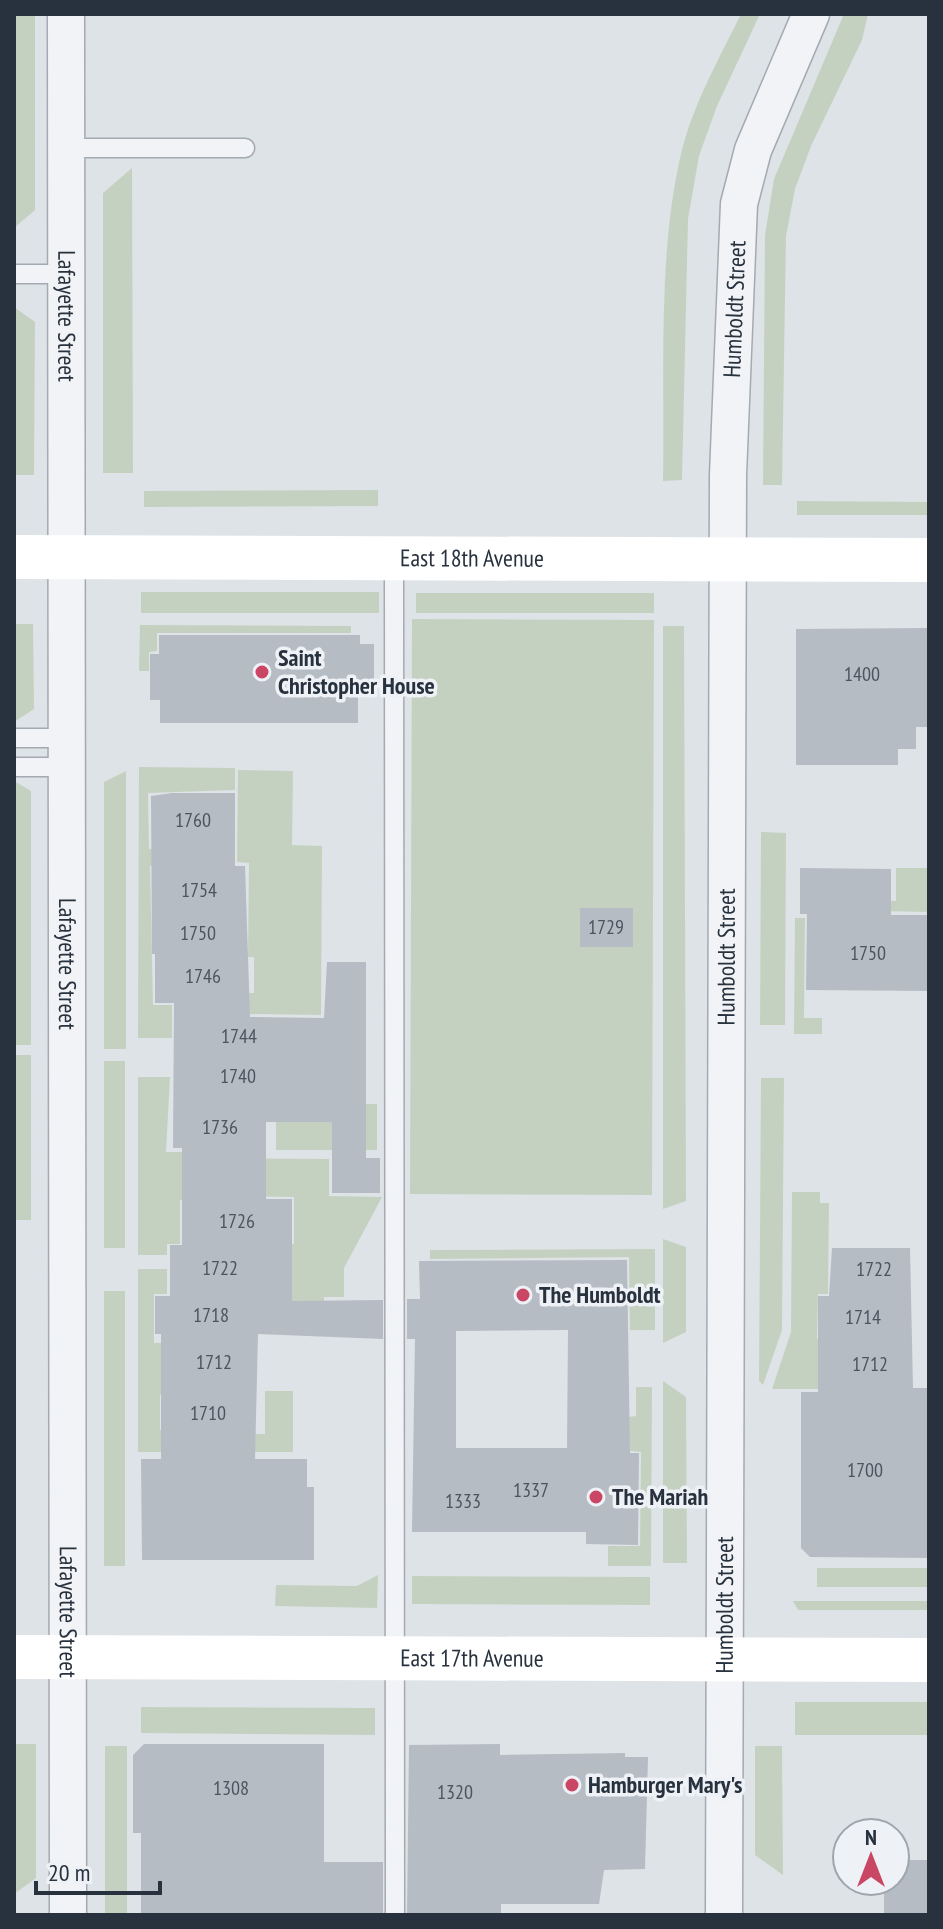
<svg xmlns="http://www.w3.org/2000/svg" width="943" height="1929" viewBox="0 0 943 1929" font-family="'PT Sans Narrow',sans-serif">
<style>
.green{fill:#c5d1c0}
.building{fill:#b6bcc4;fill-rule:evenodd}
.lines{fill:none;stroke-linecap:round;stroke-linejoin:round}
.lane-casing{stroke:#a4aab1;stroke-width:21}
.street-casing{stroke:#a4aab1;stroke-width:39}
.lane{stroke:#f1f3f6;stroke-width:18}
.street{stroke:#f1f3f6;stroke-width:36}
.secondary{stroke:#fff;stroke-width:44}
.poi-dot{fill:#c94665;stroke:#eef1f5;stroke-width:3}
.labels{text-anchor:middle;stroke-width:7;stroke-linejoin:round;paint-order:stroke}
.number-label{font-size:20px;fill:#4c5460}
.street-label{font-size:24px;fill:#28323e;stroke:#eef1f5}
.poi-label{font-size:24px;font-weight:bold;fill:#28323e;stroke:#eef1f5;text-anchor:start}
</style>
<rect width="100%" height="100%" fill="#dee3e7"/>
<!-- green -->
<g class="green">
<polygon points="14,14 35,14 35,210 14,228"/>
<path d="M741,14H760L717,106L699,156L688,219L682,480L663,481C665,374 657,257 681,154C693,104 719,59 741,14Z"/>
<polygon points="844,14 868,14 862,40 811,146 795,189 786,236 782,485 763,485 765,235 774,179"/>
<polygon points="132,168 133,473 103,473 103,193"/>
<polygon points="14,307 35,322 34,475 14,475"/>
<polygon points="378,490 378,506 144,507 144,491"/>
<polygon points="797,501 929,502 929,515 797,515"/>
<rect x="141" y="592" width="238" height="21"/>
<rect x="416" y="593" width="238" height="20"/>
<polygon points="412,619 654,620 652,1195 410,1194"/>
<polygon points="14,624 33,624 34,709 14,722"/>
<polygon points="140,625 351,626 351,633 157,633 157,651 149,652 149,671 139,671"/>
<polygon points="663,626 684,626 686,1201 663,1209"/>
<polygon points="139,767 235,768 235,790 148,793 149,849 165,849 166,866 150,866 153,1005 172,1005 172,1038 138,1038"/>
<polygon points="238,770 293,771 292,845 322,846 321,1015 246,1014 232,994 254,993 254,957 248,957 249,863 237,862"/>
<polygon points="126,771 126,1049 104,1049 104,782"/>
<polygon points="14,781 31,791 31,1045 14,1045"/>
<polygon points="761,832 786,833 785,1025 760,1025"/>
<polygon points="896,868 929,868 929,912 880,911 880,900 896,901"/>
<polygon points="795,918 805,918 804,1018 822,1018 822,1034 794,1034"/>
<rect x="14" y="1055" width="17" height="165"/>
<rect x="104" y="1061" width="21" height="187"/>
<polygon points="138,1077 170,1077 166,1152 201,1152 197,1199 180,1200 180,1244 167,1244 167,1255 138,1255"/>
<polygon points="761,1078 784,1078 782,1330 763,1385 759,1381"/>
<rect x="276" y="1104" width="101" height="46"/>
<polygon points="203,1158 329,1159 329,1196 382,1197 344,1268 344,1297 324,1297 324,1334 271,1334 272,1245 294,1244 294,1197 203,1196"/>
<polygon points="792,1192 820,1192 820,1203 829,1203 828,1294 818,1294 817,1339 824,1340 824,1389 772,1389 791,1332"/>
<polygon points="663,1239 686,1247 686,1332 663,1343"/>
<polygon points="655,1249 655,1330 630,1330 629,1257 430,1259 430,1250"/>
<polygon points="138,1269 167,1269 167,1294 154,1294 154,1343 169,1343 169,1394 160,1395 160,1430 170,1430 171,1435 265,1434 265,1391 293,1391 293,1452 138,1452"/>
<rect x="104" y="1291" width="21" height="275"/>
<polygon points="663,1381 686,1397 687,1563 663,1563"/>
<polygon points="636,1387 652,1387 651,1566 608,1566 608,1546 640,1546 641,1452 630,1451 628,1417 636,1416"/>
<rect x="817" y="1568" width="112" height="19"/>
<polygon points="378,1575 377,1608 275,1606 276,1585 357,1586"/>
<polygon points="412,1576 650,1577 650,1605 412,1604"/>
<polygon points="793,1601 929,1601 929,1610 798,1610"/>
<rect x="795" y="1702" width="134" height="33"/>
<polygon points="141,1707 375,1708 375,1735 141,1733"/>
<polygon points="14,1744 36,1744 36,1878 14,1894"/>
<rect x="105" y="1746" width="22" height="169"/>
<polygon points="755,1746 782,1746 783,1875 755,1855"/>
</g>
<!-- building -->
<g class="building">
<polygon points="929,628 929,727 916,727 916,749 898,749 898,765 796,765 796,629"/>
<polygon points="159,635 360,635 360,644 374,644 374,690 358,690 358,723 160,723 160,700 150,700 150,654 159,654"/>
<polygon points="172,793 235,793 235,866 245,866 250,1017 324,1018 327,962 366,962 366,1158 380,1158 380,1193 332,1193 332,1122 266,1122 266,1199 292,1199 292,1301 383,1300 383,1339 258,1334 255,1459 307,1459 307,1487 314,1487 314,1560 142,1560 141,1459 161,1459 161,1334 155,1334 155,1296 170,1296 170,1245 182,1245 182,1148 173,1148 174,1003 155,1003 155,954 152,954 151,796"/>
<polygon points="800,868 891,869 891,915 929,915 929,991 806,990 807,914 800,914"/>
<rect x="580" y="908" width="53" height="39"/>
<polygon points="832,1248 910,1248 913,1388 929,1388 929,1558 810,1557 801,1548 801,1392 818,1392 818,1296 829,1296"/>
<path d="M627,1260L630,1453H639L638,1545L586,1544V1532H412L415,1339H407V1299H420L419,1261ZM568,1330L567,1448H456V1331Z"/>
<polygon points="144,1744 324,1744 324,1862 383,1862 383,1915 141,1915 141,1833 133,1833 133,1755"/>
<polygon points="500,1744 500,1755 625,1753 625,1757 648,1757 645,1869 604,1870 599,1904 501,1904 501,1915 407,1915 409,1745"/>
<polygon points="895,1860 929,1860 929,1915 884,1915 884,1881 895,1881"/>
</g>
<g class="lines">
<!-- lane casing -->
<g class="lane-casing">
<g id="lane">
<polyline points="66,148 245,148"/>
<polyline points="14,274 66,274"/>
<polyline points="394,559 395,1915"/>
<polyline points="14,738 67,738"/>
<polyline points="14,767 67,767"/>
</g>
</g>
<!-- street casing -->
<g class="street-casing">
<g id="street">
<path id="s1" d="M66,14L68,1915"/>
<path id="s2" d="M724,1915L728,475L739,204L753,150L811,14"/>
</g>
</g>
<!-- lane -->
<use href="#lane" class="lane"/>
<!-- street -->
<use href="#street" class="street"/>
<!-- secondary -->
<g class="secondary">
<path id="s3" d="M14,557L929,560"/>
<path id="s4" d="M14,1657L929,1660"/>
</g>
</g>
<!-- markers -->
<g class="poi-dot">
<circle cx="262" cy="672" r="8"/>
<circle cx="523" cy="1295" r="8"/>
<circle cx="596" cy="1497" r="8"/>
<circle cx="572" cy="1785" r="8"/>
</g>
<g class="labels">
<!-- number labels -->
<g class="number-label">
<text x="862" y="681">1400</text>
<text x="193" y="827">1760</text>
<text x="199" y="897">1754</text>
<text x="606" y="934">1729</text>
<text x="198" y="940">1750</text>
<text x="868" y="960">1750</text>
<text x="203" y="983">1746</text>
<text x="239" y="1043">1744</text>
<text x="238" y="1083">1740</text>
<text x="220" y="1134">1736</text>
<text x="237" y="1228">1726</text>
<text x="220" y="1275">1722</text>
<text x="874" y="1276">1722</text>
<text x="211" y="1322">1718</text>
<text x="863" y="1324">1714</text>
<text x="214" y="1369">1712</text>
<text x="870" y="1371">1712</text>
<text x="208" y="1420">1710</text>
<text x="865" y="1477">1700</text>
<text x="531" y="1497">1337</text>
<text x="463" y="1508">1333</text>
<text x="231" y="1795">1308</text>
<text x="455" y="1799">1320</text>
</g>
<!-- street labels -->
<g class="street-label">
<text dy="8" stroke="none"><textPath href="#s2" startOffset="1606">Humboldt Street</textPath></text>
<text dy="8" stroke="none"><textPath href="#s1" startOffset="302">Lafayette Street</textPath></text>
<text dy="8" stroke="none"><textPath href="#s3" startOffset="458">East 18th Avenue</textPath></text>
<text dy="8" stroke="none"><textPath href="#s2" startOffset="958">Humboldt Street</textPath></text>
<text dy="8" stroke="none"><textPath href="#s1" startOffset="950">Lafayette Street</textPath></text>
<text dy="8" stroke="none"><textPath href="#s2" startOffset="310">Humboldt Street</textPath></text>
<text dy="8" stroke="none"><textPath href="#s1" startOffset="1598">Lafayette Street</textPath></text>
<text dy="8" stroke="none"><textPath href="#s4" startOffset="458">East 17th Avenue</textPath></text>
</g>
<!-- poi labels -->
<g class="poi-label">
<text x="278" y="666">Saint<tspan x="278" dy="28">Christopher House</tspan></text>
<text x="539" y="1303">The Humboldt</text>
<text x="612" y="1505">The Mariah</text>
<text x="588" y="1793">Hamburger Mary's</text>
</g>
</g>
<!-- border -->
<rect width="943" height="1929" fill="none" stroke="#28323e" stroke-width="32"/>
<!-- north arrow -->
<g transform="translate(871 1857)"><circle r="38" fill="#eef1f5" stroke="#9fa5ac" stroke-width="2"/>
<path d="M0-6L14 30L0 20L-14 30Z" fill="#c94665"/>
<text y="-12" font-size="22" font-weight="bold" text-anchor="middle" fill="#28323e">N</text>
</g>
<!-- scale -->
<path d="M36 1881v12h124v-12" fill="none" stroke="#28323e" stroke-width="4"/>
<text x="48" y="1881" font-size="24" fill="#28323e" stroke="#eef1f5" stroke-width="6" paint-order="stroke">20 m</text>
</svg>
